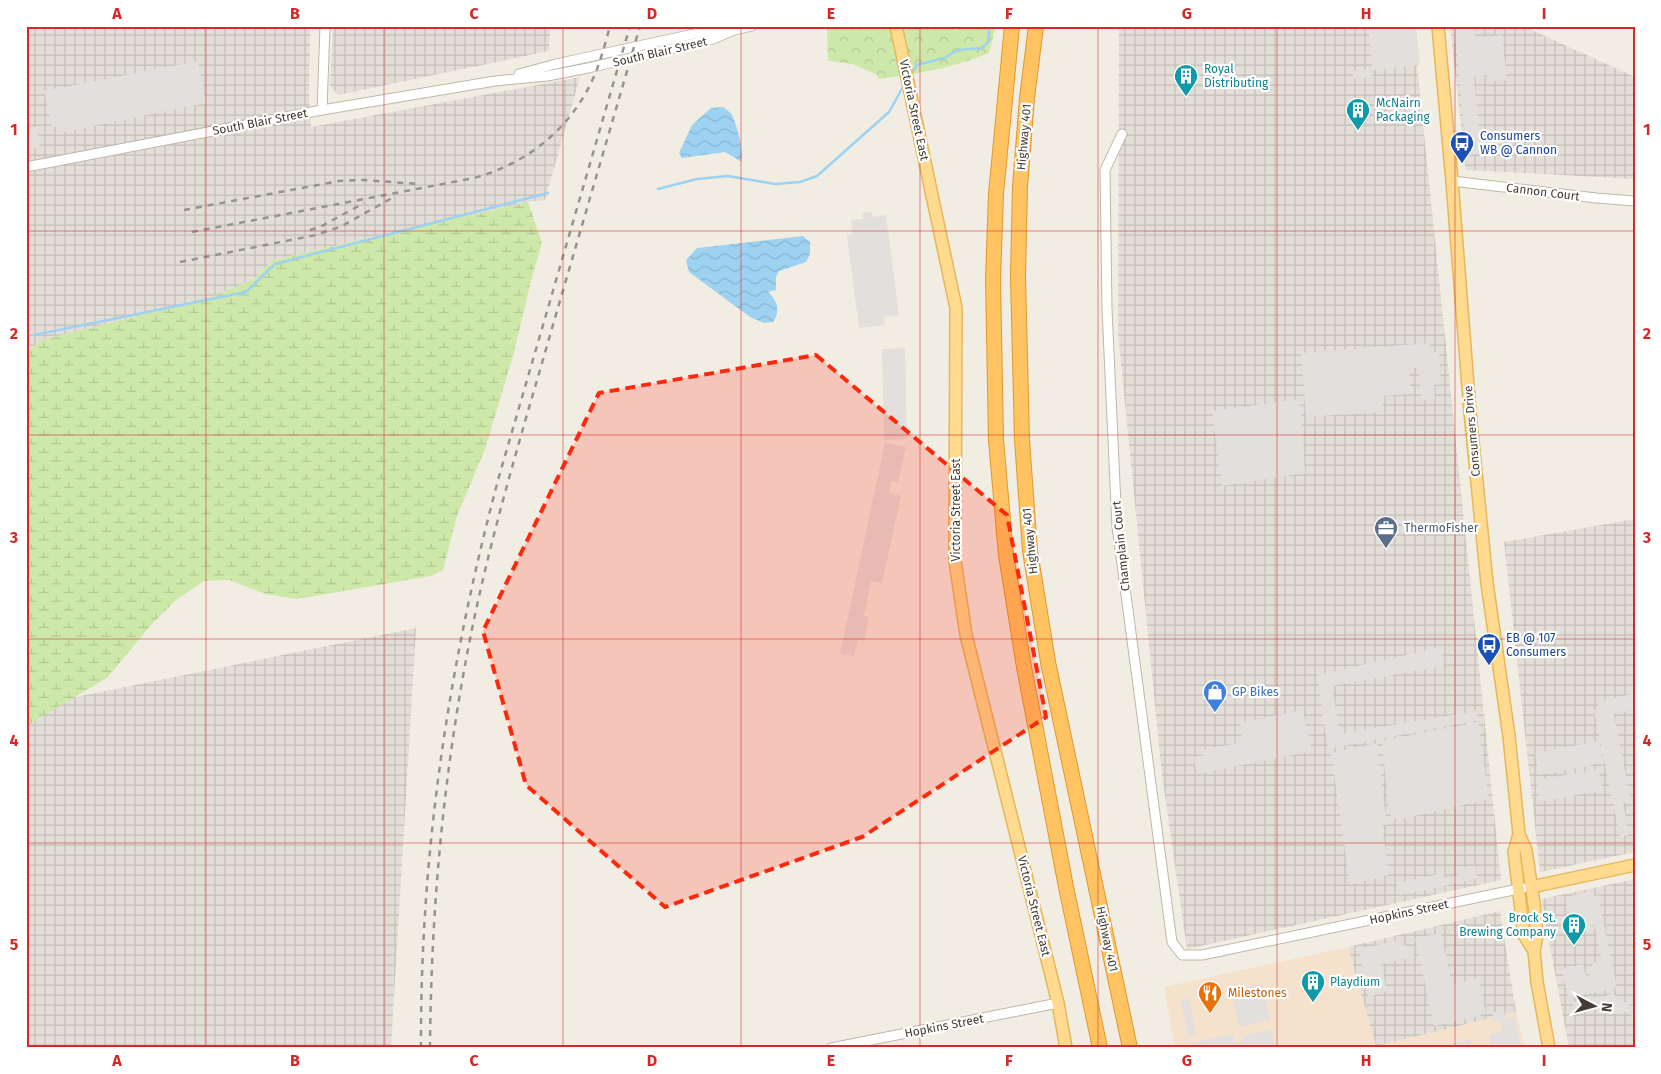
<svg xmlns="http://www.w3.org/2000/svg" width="1661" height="1074" viewBox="0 0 1661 1074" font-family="'Fira Sans',sans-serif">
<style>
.commercial{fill:#f5e2cd}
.industrial{fill:url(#industrial-grid)}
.forest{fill:url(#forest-crowns)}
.wetland{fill:url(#wetland-marsh)}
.parking{fill:#e2dfdc}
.water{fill:url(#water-waves)}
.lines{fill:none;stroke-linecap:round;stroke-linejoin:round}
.stream{stroke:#9dd2f1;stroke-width:2.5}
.minor-casing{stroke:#c0b7a8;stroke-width:11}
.major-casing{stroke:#e5b75d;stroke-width:14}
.highway-casing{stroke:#e0972f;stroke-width:16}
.minor{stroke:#fff;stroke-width:9}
.major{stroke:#ffda8f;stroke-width:11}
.highway{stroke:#ffc461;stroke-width:14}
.rail{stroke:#939393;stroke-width:2.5;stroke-dasharray:6 6;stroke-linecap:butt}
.marked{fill:#fe280d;fill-opacity:0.2;stroke:#fe280d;stroke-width:4;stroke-dasharray:10 6;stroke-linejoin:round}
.grid{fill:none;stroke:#d62828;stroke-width:1;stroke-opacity:0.55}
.labels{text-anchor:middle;stroke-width:4.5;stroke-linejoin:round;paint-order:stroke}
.street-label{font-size:12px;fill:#443c33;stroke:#fff}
.culture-label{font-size:12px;fill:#0d838f;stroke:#fff;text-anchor:start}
.transit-label{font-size:12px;fill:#164399;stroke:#fff;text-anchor:start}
.service-label{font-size:12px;fill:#4e5e75;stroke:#fff;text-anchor:start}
.shop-label{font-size:12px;fill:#366cbe;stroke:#fff;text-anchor:start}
.food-label{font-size:12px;fill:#c56008;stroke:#fff;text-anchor:start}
.neatline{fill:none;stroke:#d62828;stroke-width:2}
.grid-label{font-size:16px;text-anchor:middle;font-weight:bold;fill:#d62828}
</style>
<defs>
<pattern id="industrial-grid" width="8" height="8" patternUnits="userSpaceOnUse" patternTransform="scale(1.25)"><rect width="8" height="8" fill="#e4ded8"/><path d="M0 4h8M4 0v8" fill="none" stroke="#c5bfba"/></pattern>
<pattern id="forest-crowns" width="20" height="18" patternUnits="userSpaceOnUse" patternTransform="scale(1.25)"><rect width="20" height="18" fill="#cee8aa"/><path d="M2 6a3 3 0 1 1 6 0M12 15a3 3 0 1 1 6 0" fill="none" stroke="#b2c893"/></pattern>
<pattern id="wetland-marsh" width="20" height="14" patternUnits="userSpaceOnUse" patternTransform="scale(1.25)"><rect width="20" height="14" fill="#cee8aa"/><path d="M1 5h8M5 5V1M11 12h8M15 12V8" fill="none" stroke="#b2c893"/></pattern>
<pattern id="water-waves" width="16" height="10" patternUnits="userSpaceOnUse" patternTransform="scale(1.25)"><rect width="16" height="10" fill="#9dd2f1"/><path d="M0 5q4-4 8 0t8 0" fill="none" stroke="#88b5cf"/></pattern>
</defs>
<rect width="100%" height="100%" fill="#f2ede3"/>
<!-- commercial -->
<polygon class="commercial" points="1348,947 1376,1046 1516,1012 1525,1048 1175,1048 1164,987"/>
<!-- industrial -->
<g class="industrial">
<polygon points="26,26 310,26 309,97 311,127 580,77 545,200 528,202 273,260 254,279 206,299 42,340 26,353"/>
<polygon points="333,26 550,26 549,51 338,95 330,85"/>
<polygon points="1119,26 1413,26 1501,880 1187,949 1162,775 1118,333"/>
<polygon points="1450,26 1523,26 1635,77 1635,179 1466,170"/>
<polygon points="1635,519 1635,852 1540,872 1504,542"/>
<polygon points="416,628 391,1048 26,1048 26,707"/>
<polygon points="1635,879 1635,1048 1569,1048 1541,899"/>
<polygon points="1500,911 1516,1012 1376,1046 1348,947"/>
</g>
<!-- forest -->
<path class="forest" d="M827,26H996L989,53C953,68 917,74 878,79L877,75L852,64L828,61Z"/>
<!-- wetland -->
<polygon class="wetland" points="528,202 542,243 532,277 513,356 485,449 457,516 443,570 431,576 297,599 266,594 229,580 204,581 176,600 151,625 107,678 26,726 26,353 42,340 206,299 254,279 273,260"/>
<!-- parking -->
<g class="parking">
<polygon points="1368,26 1416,26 1420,65 1373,70"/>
<polygon points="1454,26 1475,26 1476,37 1502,35 1507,80 1489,82 1488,75 1474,77 1481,154 1467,155"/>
<polygon points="198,61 206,103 59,133 57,126 52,127 44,91"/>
<polygon points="1371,69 1372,77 1353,79 1353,71"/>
<polygon points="37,127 40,147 26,149 26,129"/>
<polygon points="872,212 873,217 886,215 899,315 884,317 885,325 859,328 847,235 853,234 851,220 863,219 863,213"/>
<polygon points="1430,343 1431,352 1439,352 1441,384 1434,385 1435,399 1421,400 1419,368 1409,368 1411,394 1382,396 1383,412 1306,417 1301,353"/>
<polygon points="905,348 907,439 884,440 882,349"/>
<polygon points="1300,399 1305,473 1222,486 1212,411"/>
<polygon points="885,443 906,447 898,482 891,481 889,493 901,496 882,583 871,581 864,616 869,617 864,641 858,640 854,656 840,654"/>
<polygon points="1442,647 1443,666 1332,686 1340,734 1476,711 1478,720 1328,749 1317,675"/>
<polygon points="1635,693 1635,709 1614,714 1631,802 1623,803 1629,835 1620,837 1594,711 1597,709 1599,702"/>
<polygon points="1303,710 1312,751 1197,774 1194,758 1204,755 1203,750 1243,742 1239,723"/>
<polygon points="1478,722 1489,799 1397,820 1389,814 1382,741"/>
<polygon points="1599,741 1603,763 1539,775 1535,753"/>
<polygon points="1377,743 1387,825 1382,825 1389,875 1350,885 1331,753"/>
<polygon points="1599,769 1603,790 1540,802 1536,780"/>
<polygon points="1475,865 1477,879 1400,895 1397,883 1443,873 1445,878 1459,875 1458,869"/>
<polygon points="1593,891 1594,896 1598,895 1617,988 1568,998 1562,969 1583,964 1586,976 1594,974 1592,963 1602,961 1594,925 1572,929 1565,897"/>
<polygon points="1441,933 1452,984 1479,978 1486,1014 1434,1026 1415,938"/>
<polygon points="1396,941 1409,947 1415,957 1381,964 1387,991 1368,997 1359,949"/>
<polygon points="1263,984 1270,1020 1239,1027 1231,990"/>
<polygon points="1613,994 1635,1009 1635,1017 1626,1012 1614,1014 1612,1004 1574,1012 1572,1002"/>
<polygon points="1189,998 1196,1034 1188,1036 1181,1000"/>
<polygon points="1504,1010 1506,1019 1515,1017 1521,1048 1486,1048 1491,1046 1489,1034 1502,1031 1500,1021 1493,1022 1492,1013"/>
<polygon points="1272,1030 1275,1048 1191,1048 1190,1043 1233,1034 1235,1043 1244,1041 1243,1035"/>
<polygon points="1470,1039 1472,1047 1432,1048"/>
</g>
<!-- water -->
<g class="water">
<path d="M723,107C727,110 730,112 732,115C738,128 743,149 742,162L725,152L682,158L679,153L692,125L711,108Z"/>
<path d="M803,236L810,242V254L806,262L779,271L776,277V290L768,292C777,301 781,310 773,322L764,323L750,317L689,272L686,260L697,248Z"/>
</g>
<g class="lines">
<!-- stream -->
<g class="stream">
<polyline points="913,71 917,65 944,58 958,50 982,48 988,42 990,26"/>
<polyline points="658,189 697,179 728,176 775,184 800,182 817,176 889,112 903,87"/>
<polyline points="34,335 246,292 275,264 548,193"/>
</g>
<!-- minor casing -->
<g class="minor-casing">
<g id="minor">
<polyline points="519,74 556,64 712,30 734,30 752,26"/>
<polyline points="322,110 325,26"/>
<polyline points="1122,134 1105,170 1107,309 1117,527 1172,942 1182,955 1202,955 1523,888"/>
<polyline points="26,167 322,110 495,81 547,76 588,68 713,39 734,30"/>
<polyline points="1452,181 1596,198 1635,201"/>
<polyline points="831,1048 1058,1003"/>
</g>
</g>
<!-- major casing -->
<g class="major-casing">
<g id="major">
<polyline points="896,26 956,308 955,561 966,635 1058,1003 1066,1048"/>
<polyline points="1438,26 1452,181 1470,412 1487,583 1509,736 1519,834 1526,850 1534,904 1537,935 1534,951 1537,982 1549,1048"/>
<polyline points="1519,834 1514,852 1524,935 1534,951"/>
<polyline points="1531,887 1635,865"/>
</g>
</g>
<!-- highway casing -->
<g class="highway-casing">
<g id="highway">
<polyline points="1012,26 996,194 993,279 996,440 1006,555 1024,667 1066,887 1100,1048"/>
<polyline points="1036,26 1027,98 1020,187 1018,276 1022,440 1030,551 1048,662 1130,1048"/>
</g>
</g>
<!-- minor -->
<use href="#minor" class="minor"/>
<!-- major -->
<use href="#major" class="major"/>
<!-- highway -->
<use href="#highway" class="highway"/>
<!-- rail -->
<g class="rail">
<polyline points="184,210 339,181 363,180 418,184"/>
<polyline points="310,230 320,227 364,203"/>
<path d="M192,232L474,178C526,164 569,130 592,81C600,64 605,44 610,26"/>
<polyline points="180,262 316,235 342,226 392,198"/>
<path d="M421,1048C420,853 449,661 500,473L630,26"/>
<path d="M430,1048C431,918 442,788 466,660C484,562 512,466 540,370C573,255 607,141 640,26"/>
</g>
</g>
<!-- marked area -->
<path class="marked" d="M816,355L1007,515L1046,717L862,837L665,907L526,785L483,631L599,393Z"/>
<!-- grid -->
<path class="grid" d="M206,26V1048M384,26V1048M563,26V1048M741,26V1048M920,26V1048M1098,26V1048M1277,26V1048M1455,26V1048M26,231H1635M26,435H1635M26,639H1635M26,843H1635"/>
<!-- icons -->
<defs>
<g id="building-pin" transform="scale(1.25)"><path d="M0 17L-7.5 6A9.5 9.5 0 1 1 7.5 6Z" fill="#0f9aa8" stroke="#fff"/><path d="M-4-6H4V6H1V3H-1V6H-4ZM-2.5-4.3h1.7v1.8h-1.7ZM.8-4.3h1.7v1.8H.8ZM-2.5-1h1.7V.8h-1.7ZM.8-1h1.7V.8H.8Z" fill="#fff"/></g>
<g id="bus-pin" transform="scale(1.25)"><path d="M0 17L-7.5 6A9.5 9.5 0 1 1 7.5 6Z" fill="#1a4fb4" stroke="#fff"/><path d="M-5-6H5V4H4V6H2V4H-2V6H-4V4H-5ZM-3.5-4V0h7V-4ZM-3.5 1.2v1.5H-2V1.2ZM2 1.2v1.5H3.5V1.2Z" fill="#fff"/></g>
<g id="office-pin" transform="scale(1.25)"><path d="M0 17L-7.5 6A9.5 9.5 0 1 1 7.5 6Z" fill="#5c6f8a" stroke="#fff"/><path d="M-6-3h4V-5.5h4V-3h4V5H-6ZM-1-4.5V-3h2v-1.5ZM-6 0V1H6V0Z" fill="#fff"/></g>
<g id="shop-pin" transform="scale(1.25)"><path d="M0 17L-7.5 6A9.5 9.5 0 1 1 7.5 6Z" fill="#3f7fe0" stroke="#fff"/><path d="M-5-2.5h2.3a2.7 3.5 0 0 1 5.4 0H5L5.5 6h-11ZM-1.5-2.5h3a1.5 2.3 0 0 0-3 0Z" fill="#fff"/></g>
<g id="restaurant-pin" transform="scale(1.25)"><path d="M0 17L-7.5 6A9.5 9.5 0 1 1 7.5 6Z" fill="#e8710a" stroke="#fff"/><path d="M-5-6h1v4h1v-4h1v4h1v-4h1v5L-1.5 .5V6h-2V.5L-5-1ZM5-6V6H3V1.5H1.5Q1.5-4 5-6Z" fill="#fff"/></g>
</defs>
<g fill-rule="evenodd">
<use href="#building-pin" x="1186" y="76"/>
<use href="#building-pin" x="1358" y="110"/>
<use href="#bus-pin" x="1462" y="143"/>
<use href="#office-pin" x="1386" y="528"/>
<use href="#bus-pin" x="1489" y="645"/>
<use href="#shop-pin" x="1215" y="692"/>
<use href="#building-pin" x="1574" y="925"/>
<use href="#building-pin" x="1313" y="982"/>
<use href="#restaurant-pin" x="1210" y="993"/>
</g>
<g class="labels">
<!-- street labels -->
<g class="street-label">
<text transform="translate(660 52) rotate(-13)" y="4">South Blair Street</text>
<text transform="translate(914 110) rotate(78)" y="4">Victoria Street East</text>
<text transform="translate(260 122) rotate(-11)" y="4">South Blair Street</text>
<text transform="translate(1024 137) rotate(-85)" y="4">Highway 401</text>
<text transform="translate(1543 192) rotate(7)" y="4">Cannon Court</text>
<text transform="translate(1472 431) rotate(-95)" y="4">Consumers Drive</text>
<text transform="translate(956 510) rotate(-90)" y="4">Victoria Street East</text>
<text transform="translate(1030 541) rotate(-96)" y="4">Highway 401</text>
<text transform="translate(1121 546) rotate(-96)" y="4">Champlain Court</text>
<text transform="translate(1034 906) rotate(76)" y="4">Victoria Street East</text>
<text transform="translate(1409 912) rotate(-12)" y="4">Hopkins Street</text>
<text transform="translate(1107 939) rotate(78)" y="4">Highway 401</text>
<text transform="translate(944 1026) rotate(-11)" y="4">Hopkins Street</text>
</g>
<!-- culture labels -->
<g class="culture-label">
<text x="1204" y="73">Royal<tspan x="1204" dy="14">Distributing</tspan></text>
<text x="1376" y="107">McNairn<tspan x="1376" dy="14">Packaging</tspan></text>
<text x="1556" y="922" text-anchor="end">Brock St.<tspan x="1556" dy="14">Brewing Company</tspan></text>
<text x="1330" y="986">Playdium</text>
</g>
<!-- transit labels -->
<g class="transit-label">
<text x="1480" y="140">Consumers<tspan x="1480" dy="14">WB @ Cannon</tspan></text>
<text x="1506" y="642">EB @ 107<tspan x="1506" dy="14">Consumers</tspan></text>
</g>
<!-- service labels -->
<g class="service-label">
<text x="1404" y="532">ThermoFisher</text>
</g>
<!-- shop labels -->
<g class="shop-label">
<text x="1232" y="696">GP Bikes</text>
</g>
<!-- food labels -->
<g class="food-label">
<text x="1228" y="997">Milestones</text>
</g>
</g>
<!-- border -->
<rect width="1661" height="1074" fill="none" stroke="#ffffff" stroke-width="55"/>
<!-- north arrow -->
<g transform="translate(1594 1006) rotate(96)" stroke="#ffffff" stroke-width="4" paint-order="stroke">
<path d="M0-4L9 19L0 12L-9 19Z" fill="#443c33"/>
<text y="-8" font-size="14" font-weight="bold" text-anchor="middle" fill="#443c33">N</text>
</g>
<rect x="28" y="28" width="1606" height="1018" class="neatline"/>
<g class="grid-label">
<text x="117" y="19">A</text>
<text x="295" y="19">B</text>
<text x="474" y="19">C</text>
<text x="652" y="19">D</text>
<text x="831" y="19">E</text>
<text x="1009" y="19">F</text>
<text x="1187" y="19">G</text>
<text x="1366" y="19">H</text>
<text x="1544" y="19">I</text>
<text x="14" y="135">1</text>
<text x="1647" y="135">1</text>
<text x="14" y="339">2</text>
<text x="1647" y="339">2</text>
<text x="14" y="543">3</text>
<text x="1647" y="543">3</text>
<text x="14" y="746">4</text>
<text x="1647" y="746">4</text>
<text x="14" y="950">5</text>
<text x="1647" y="950">5</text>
<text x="117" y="1066">A</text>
<text x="295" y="1066">B</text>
<text x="474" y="1066">C</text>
<text x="652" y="1066">D</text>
<text x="831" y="1066">E</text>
<text x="1009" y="1066">F</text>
<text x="1187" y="1066">G</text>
<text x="1366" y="1066">H</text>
<text x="1544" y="1066">I</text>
</g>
</svg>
